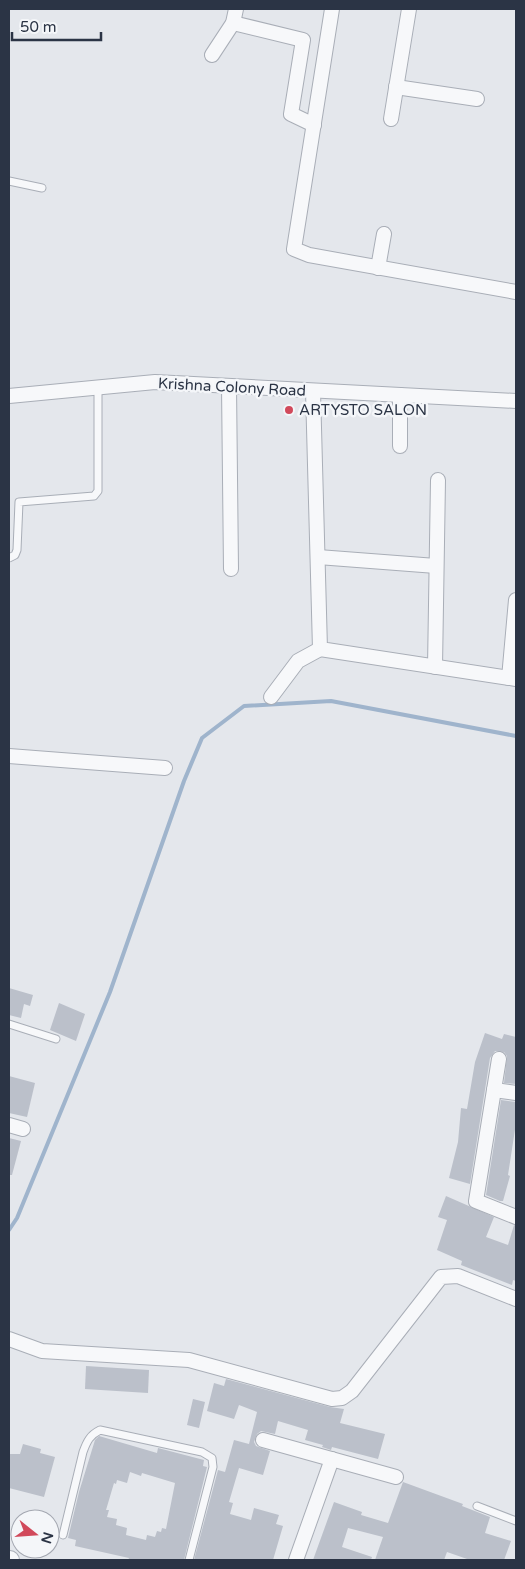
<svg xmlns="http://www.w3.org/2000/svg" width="525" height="1569" viewBox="0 0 525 1569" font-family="'Varela Round',sans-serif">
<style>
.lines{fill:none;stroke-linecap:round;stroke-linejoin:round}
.stream{stroke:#9fb4cc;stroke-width:4}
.building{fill:#bbc0ca;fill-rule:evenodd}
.service-casing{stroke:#a9aeb7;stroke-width:9}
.minor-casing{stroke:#a9aeb7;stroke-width:16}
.tertiary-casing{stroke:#a9aeb7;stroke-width:20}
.service{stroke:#f7f8fa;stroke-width:7}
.minor{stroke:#f7f8fa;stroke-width:14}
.tertiary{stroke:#f7f8fa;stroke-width:18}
.poi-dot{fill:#d1495b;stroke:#f4f6f9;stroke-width:2}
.labels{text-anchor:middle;stroke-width:5;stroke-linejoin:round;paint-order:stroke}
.street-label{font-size:15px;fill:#2b3445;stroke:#f4f6f9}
.poi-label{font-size:15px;fill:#2b3445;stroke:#f4f6f9;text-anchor:start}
</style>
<rect width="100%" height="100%" fill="#e4e7ec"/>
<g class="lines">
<!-- stream -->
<polyline class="stream" points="9,1230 17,1218 110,992 184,781 202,738 244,706 331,701 516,736"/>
</g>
<!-- building -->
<g class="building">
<polygon points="9,988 33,995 30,1006 24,1004 21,1018 9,1015"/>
<polygon points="59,1003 85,1014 76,1041 50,1030"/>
<polygon points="485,1033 502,1039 504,1034 516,1037 516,1084 504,1083 507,1056 504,1052 495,1051 490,1058 470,1184 449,1178 458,1142 461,1108 467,1109 475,1062"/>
<polygon points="9,1076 35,1083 27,1117 9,1113"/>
<polygon points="501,1100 516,1102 516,1123 508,1175 510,1176 503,1201 500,1201 486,1195"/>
<polygon points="9,1138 21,1141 12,1175 9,1175"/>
<polygon points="446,1196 494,1217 486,1237 508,1245 514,1225 516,1226 516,1281 513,1280 512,1285 461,1265 462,1261 437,1250 447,1220 438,1217"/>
<polygon points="86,1366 149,1370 148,1393 85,1389"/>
<polygon points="226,1379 330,1407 344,1409 340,1423 385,1434 378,1459 332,1447 331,1450 322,1447 323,1445 305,1440 308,1430 278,1421 275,1434 261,1431 257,1434 254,1442 256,1446 270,1451 263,1475 239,1468 229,1502 233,1503 230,1514 251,1520 254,1508 279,1515 276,1524 283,1526 273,1560 194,1560 218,1470 225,1472 234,1440 249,1444 257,1412 239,1405 234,1419 207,1411 214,1383 224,1386"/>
<polygon points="193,1399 205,1402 199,1428 187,1425"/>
<path d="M99,1436L157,1453L158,1448L204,1460L203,1466L207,1467L184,1560H128L129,1558L75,1546L76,1540L68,1538L79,1492L95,1440ZM130,1472L141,1476L142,1473L175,1483L166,1529L162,1528L161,1532L157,1531L155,1537L147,1535L146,1540L126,1535L127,1528L116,1525L117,1519L107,1517L109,1510H106L114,1483L116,1484L117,1480L127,1483Z"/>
<polygon points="23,1444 41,1449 40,1453 55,1457 44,1497 9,1488 9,1454 20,1454"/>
<polygon points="403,1482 463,1504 462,1506 490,1517 485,1533 511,1541 504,1560 470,1560 447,1552 444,1560 375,1560 383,1537 348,1528 342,1547 372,1557 371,1560 313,1560 334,1502 362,1512 361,1515 388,1523"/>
</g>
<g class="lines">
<!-- service casing -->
<g class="service-casing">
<g id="service">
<polyline points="9,181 42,188"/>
<polyline points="9,558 15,555 17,550 19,502 94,496 98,491 98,388"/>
<polyline points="9,1024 56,1039"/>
<polyline points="477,1506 516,1521"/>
<path d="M63,1535L83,1452C87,1441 90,1435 100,1430L202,1452L212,1458L213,1467L189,1560"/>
</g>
</g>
<!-- minor casing -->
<g class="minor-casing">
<g id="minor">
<polyline points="332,9 294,249 309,255 516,292"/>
<polyline points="233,23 303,40 291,114 314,125"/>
<polyline points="212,55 233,23 236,9"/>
<polyline points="396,87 477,99"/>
<polyline points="391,119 409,9"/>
<polyline points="378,268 384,234"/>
<polyline points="229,386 231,569"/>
<polyline points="313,391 320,649 516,679"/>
<polyline points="400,395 400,446"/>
<polyline points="9,396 155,382 516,401"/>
<polyline points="318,557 436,566"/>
<polyline points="435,667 438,480"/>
<polyline points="509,678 516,600"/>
<polyline points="271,697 298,661 320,649"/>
<polyline points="9,756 165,768"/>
<polyline points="499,1059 476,1201 516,1217"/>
<polyline points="494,1090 516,1093"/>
<polyline points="9,1125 23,1129"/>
<polyline points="9,1339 42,1351 189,1360 332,1399 342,1398 352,1391 441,1277 458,1276 516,1299"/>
<polyline points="263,1440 396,1477"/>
<polyline points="296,1560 332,1459"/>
</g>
</g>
<!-- tertiary casing -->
<g class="tertiary-casing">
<polyline id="tertiary" points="9,1560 10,1560"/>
</g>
<!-- service -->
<use href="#service" class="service"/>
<!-- minor -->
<use href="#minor" class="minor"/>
<!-- tertiary -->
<use href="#tertiary" class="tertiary"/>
</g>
<!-- markers -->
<circle class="poi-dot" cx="289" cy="410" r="5"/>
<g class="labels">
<!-- street labels -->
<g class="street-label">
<text transform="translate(232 387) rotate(3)" y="5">Krishna Colony Road</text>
</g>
<!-- poi labels -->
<g class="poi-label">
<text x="299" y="415">ARTYSTO SALON</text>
</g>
</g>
<!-- border -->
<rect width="525" height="1569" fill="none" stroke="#2b3445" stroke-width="20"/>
<!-- north arrow -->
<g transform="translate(35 1534) rotate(107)"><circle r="24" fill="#f4f6f9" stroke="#a4a8b1"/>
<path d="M0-4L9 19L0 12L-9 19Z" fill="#d1495b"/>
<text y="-8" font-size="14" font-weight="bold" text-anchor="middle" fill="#2b3445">N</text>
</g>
<!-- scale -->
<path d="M12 32v8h89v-8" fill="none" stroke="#2b3445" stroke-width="2.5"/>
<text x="20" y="32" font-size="15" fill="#2b3445" stroke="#f4f6f9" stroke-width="4" paint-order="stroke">50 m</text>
</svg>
